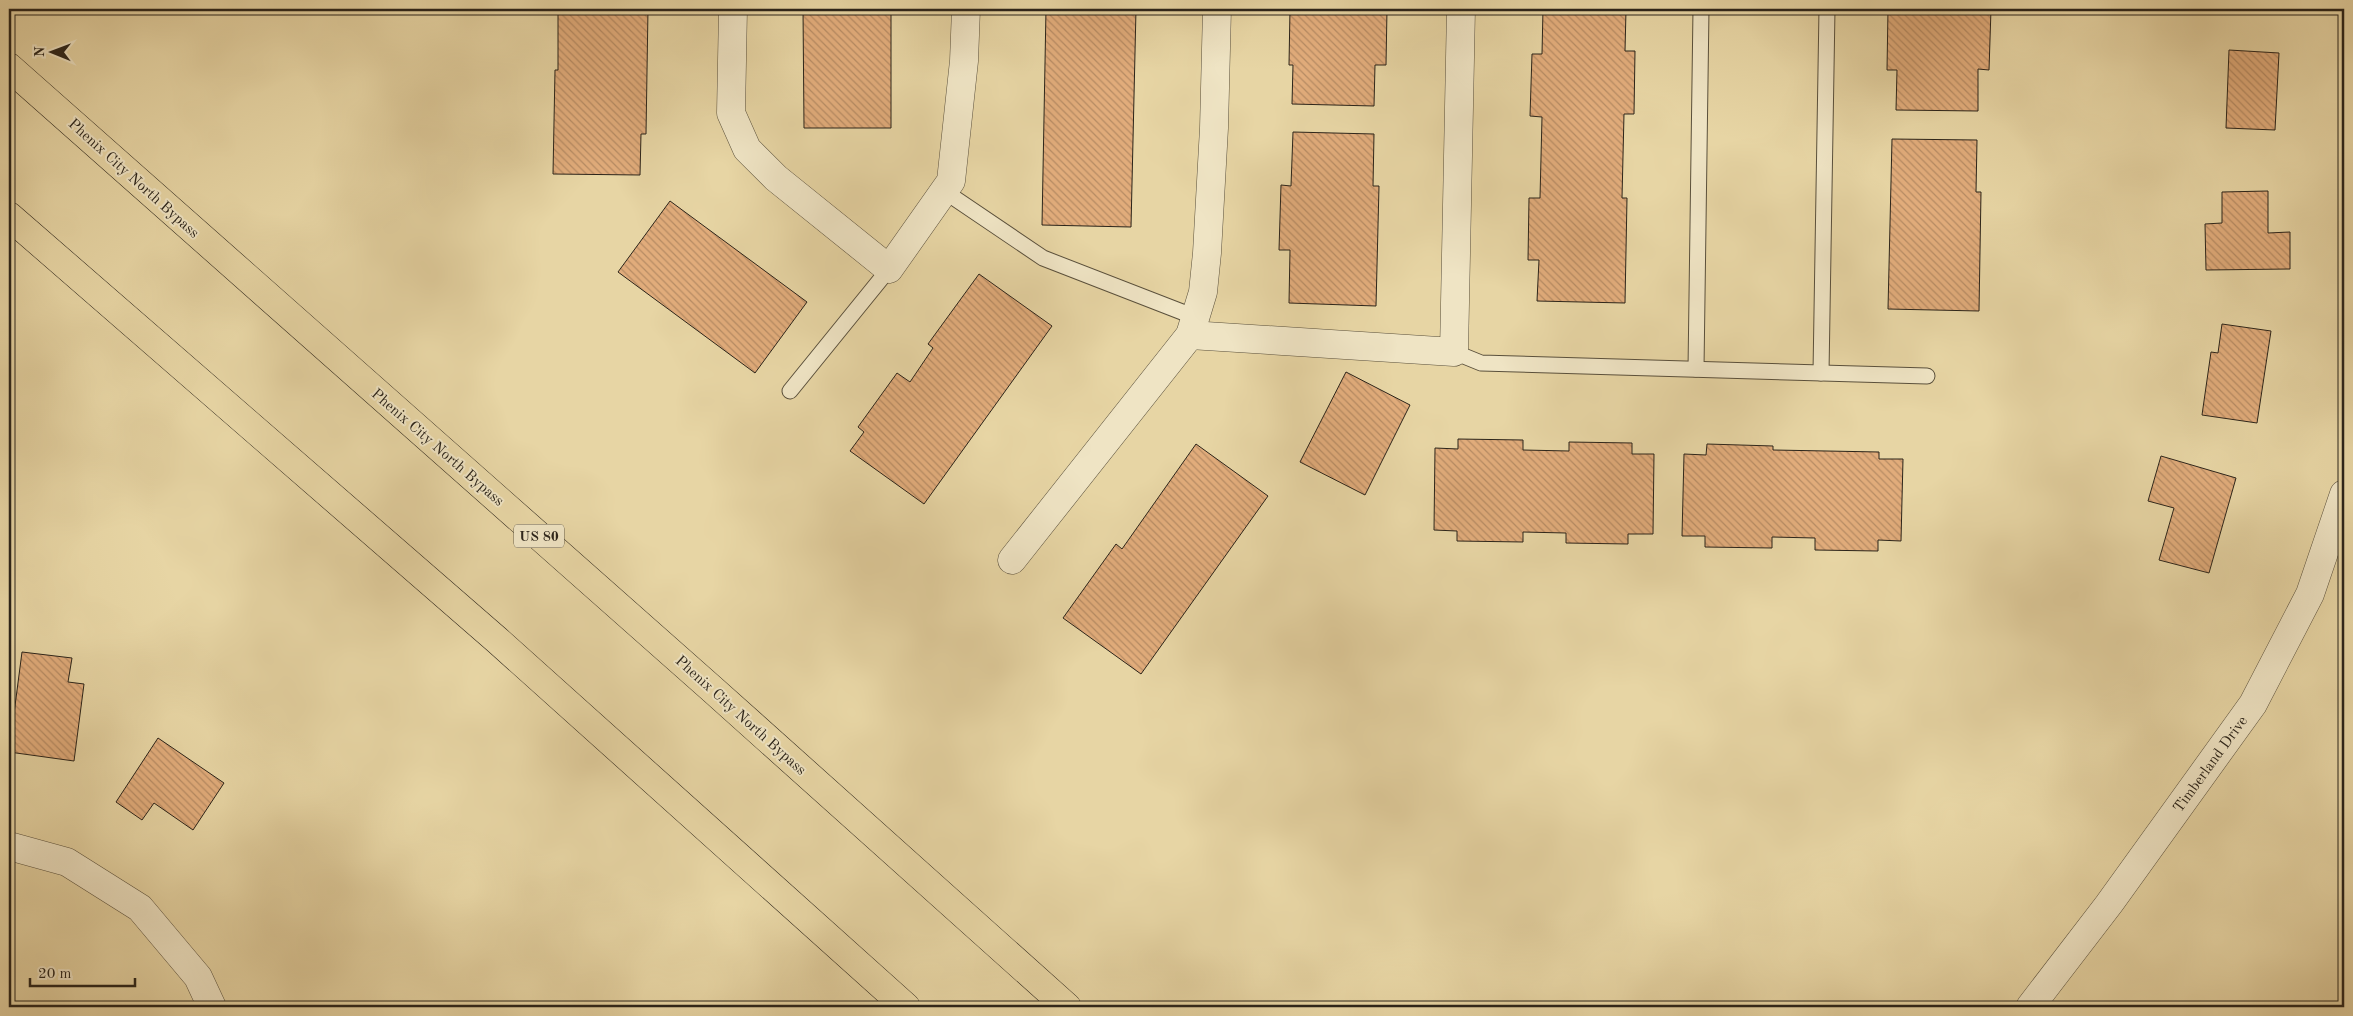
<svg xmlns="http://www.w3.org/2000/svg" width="2353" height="1016" viewBox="0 0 2353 1016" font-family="'Old Standard TT',serif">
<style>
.building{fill:url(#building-back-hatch);stroke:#2b241a}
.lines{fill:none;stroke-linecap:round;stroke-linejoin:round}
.service-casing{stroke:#5a503c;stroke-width:17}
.minor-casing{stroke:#5a503c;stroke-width:29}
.motorway-casing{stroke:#2b241a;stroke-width:29}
.service{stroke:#efe4c4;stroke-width:15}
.minor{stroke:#efe4c4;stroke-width:28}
.motorway{stroke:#e7d5a4;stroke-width:28}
.labels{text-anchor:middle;stroke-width:4;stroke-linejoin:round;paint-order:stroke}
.shield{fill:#efe4c4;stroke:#665e4d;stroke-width:1}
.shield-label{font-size:14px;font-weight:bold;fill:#2b241a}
.street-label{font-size:15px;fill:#2b241a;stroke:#efe4c4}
</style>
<defs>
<pattern id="building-back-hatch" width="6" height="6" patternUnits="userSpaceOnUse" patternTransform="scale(1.25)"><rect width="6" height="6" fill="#e1ac7b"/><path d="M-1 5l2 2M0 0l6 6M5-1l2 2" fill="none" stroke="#b78c64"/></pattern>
</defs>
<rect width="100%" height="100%" fill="#e7d5a4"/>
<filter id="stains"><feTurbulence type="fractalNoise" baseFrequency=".004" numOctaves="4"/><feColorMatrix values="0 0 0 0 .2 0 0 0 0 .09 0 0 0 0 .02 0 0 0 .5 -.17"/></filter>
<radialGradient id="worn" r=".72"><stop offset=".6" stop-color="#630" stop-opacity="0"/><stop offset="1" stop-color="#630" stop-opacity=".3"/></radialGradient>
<!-- building -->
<g class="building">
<polygon points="558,9 648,9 646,134 641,134 640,175 553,174 555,70 558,70"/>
<polygon points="803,9 891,9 891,128 804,128"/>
<polygon points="1046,9 1136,9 1131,227 1042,225"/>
<polygon points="1290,9 1387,9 1386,65 1375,65 1374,106 1292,104 1293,65 1289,65"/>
<polygon points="1543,9 1626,10 1625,51 1635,51 1634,114 1624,114 1622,198 1627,198 1625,303 1537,301 1539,260 1528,260 1529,198 1540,198 1542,117 1530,116 1532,54 1542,54"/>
<polygon points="1888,9 1991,9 1989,70 1978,69 1978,111 1896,110 1897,70 1887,70"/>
<polygon points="2229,50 2279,53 2275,130 2226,128"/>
<polygon points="1293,132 1374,134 1373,186 1379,186 1376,306 1289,303 1290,250 1279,250 1281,185 1291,186"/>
<polygon points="1892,139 1977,140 1976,192 1981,192 1979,311 1888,309"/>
<polygon points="2268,191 2268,233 2290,232 2290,269 2206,270 2205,224 2222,223 2222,192"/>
<polygon points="670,201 807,302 755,373 618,272"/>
<polygon points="979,274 1052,326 924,504 850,451 864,432 858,427 897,373 910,382 933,348 928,344"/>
<polygon points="2222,324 2271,331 2257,423 2202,415 2211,352 2218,353"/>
<polygon points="1346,372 1410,405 1365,495 1300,462"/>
<polygon points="1458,439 1523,440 1523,450 1569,451 1569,442 1632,443 1632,454 1654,454 1653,534 1628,534 1628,544 1566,543 1566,533 1523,532 1523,542 1457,541 1457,531 1434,530 1435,448 1458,449"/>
<polygon points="1196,444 1268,496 1141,674 1063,618 1116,544 1122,549"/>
<polygon points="1707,444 1773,446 1773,450 1879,452 1879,459 1903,459 1901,541 1878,540 1878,551 1815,550 1815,538 1772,537 1772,548 1705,547 1705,536 1682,536 1684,454 1706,455"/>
<polygon points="2161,456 2236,478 2209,573 2159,560 2174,508 2148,501"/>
<polygon points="22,652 72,658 68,682 84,684 74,761 9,752"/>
<polygon points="158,738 224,783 193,830 154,803 142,820 116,802"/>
</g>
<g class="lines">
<!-- service casing -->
<g class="service-casing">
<g id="service">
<polyline points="944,191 1043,258 1195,317"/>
<polyline points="1454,352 1481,363 1927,376"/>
<polyline points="1696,369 1701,9"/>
<polyline points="1821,373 1827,9"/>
<polyline points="790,391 889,269"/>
</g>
</g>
<!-- minor casing -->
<g class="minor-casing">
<g id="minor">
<polyline points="733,9 731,113 747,149 776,178 889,269 951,181 964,61 966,9"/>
<polyline points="1190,335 1454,352 1461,9"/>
<polyline points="1012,560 1190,335 1203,292 1207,253 1214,128 1217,9"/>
<polyline points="9,846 67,862 140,908 198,977 212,1007"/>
<polyline points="2030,1007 2109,904 2253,704 2310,594 2344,494"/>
</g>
</g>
<!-- motorway casing -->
<g class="motorway-casing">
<g id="motorway">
<polyline points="9,67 712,689 1067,1007"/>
<polyline points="9,216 497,640 906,1007"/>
</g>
</g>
<!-- service -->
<use href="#service" class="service"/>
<!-- minor -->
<use href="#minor" class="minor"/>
<!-- motorway -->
<use href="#motorway" class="motorway"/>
</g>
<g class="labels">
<!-- shield labels -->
<rect class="shield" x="514" y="524.5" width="50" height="23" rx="4"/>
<g class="shield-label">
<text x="539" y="541">US 80</text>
</g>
<!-- street labels -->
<g class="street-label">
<text transform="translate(134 178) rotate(42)" y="5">Phenix City North Bypass</text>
<text transform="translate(438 447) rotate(41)" y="5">Phenix City North Bypass</text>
<text transform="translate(741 715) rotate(42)" y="5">Phenix City North Bypass</text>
<text transform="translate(2210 764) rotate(-54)" y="5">Timberland Drive</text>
</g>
</g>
<!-- margin -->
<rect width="2353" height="1016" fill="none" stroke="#e7d5a4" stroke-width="30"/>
<rect x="10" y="10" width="2333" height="996" fill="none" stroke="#2b241a" stroke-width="2.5"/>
<rect x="15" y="15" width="2323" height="986" fill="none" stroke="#2b241a"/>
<!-- north arrow -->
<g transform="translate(52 52) rotate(271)" stroke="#efe4c4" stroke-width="4" paint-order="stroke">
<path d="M0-4L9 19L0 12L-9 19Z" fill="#2b241a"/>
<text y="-8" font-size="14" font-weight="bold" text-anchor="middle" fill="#2b241a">N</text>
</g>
<!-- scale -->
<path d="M30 978v8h105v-8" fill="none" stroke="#2b241a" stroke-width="2.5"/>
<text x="38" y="978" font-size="15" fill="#2b241a" stroke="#efe4c4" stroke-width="4" paint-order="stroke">20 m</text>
<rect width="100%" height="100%" filter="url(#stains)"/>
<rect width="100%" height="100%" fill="url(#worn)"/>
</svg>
